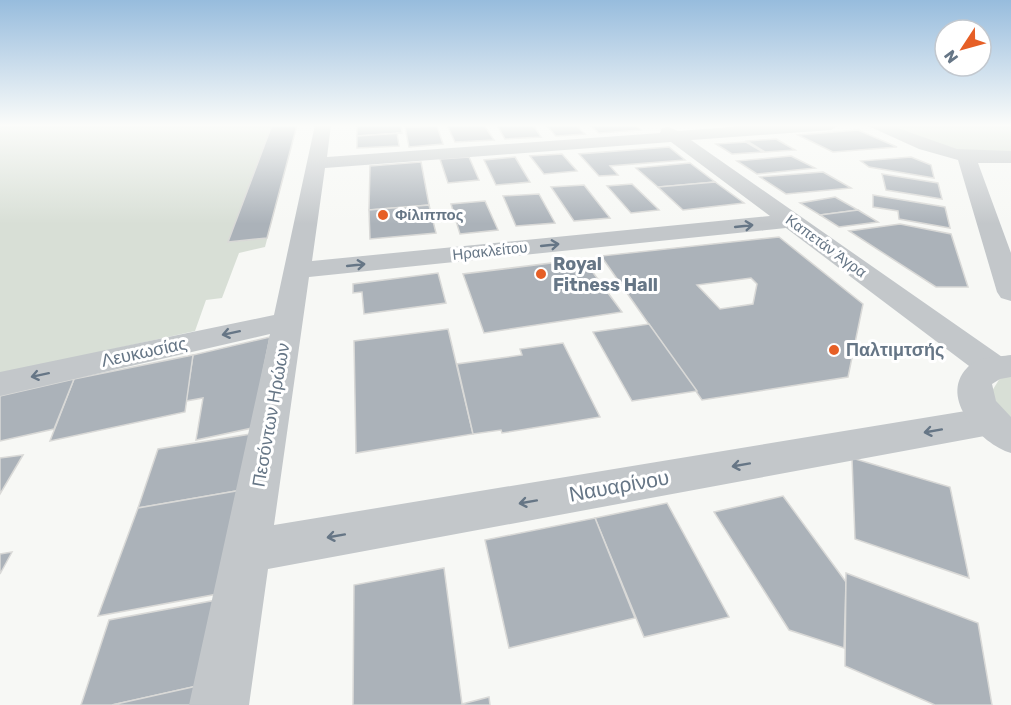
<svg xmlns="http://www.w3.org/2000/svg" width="1011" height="705" viewBox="0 0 1011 705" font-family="Rubik,sans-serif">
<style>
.green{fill:#d8dfd6}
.building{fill:#abb2b9;stroke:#d9d9d7;stroke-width:1.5;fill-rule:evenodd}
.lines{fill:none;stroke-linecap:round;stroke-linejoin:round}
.minor{fill:#c3c7ca;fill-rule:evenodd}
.tertiary{fill:#c3c7ca;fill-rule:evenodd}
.oneway{stroke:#667686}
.poi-dot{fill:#e65f26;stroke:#fff;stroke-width:2}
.labels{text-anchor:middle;stroke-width:6;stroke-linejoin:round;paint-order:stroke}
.far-poi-label{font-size:15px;font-weight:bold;fill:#667686;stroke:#fff;text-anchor:start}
.far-street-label{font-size:15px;fill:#667686;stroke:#fff}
.poi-label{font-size:18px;font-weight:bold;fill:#667686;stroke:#fff;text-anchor:start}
.street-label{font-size:18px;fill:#667686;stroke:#fff}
.near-street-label{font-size:21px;fill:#667686;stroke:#fff}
</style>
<rect width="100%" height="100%" fill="#f7f8f5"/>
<!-- green -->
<g class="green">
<polygon points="0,125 297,125 265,247 239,253 222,298 206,300 195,331 0,374"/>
<polygon points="874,125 1011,125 1011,155 967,158"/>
<polygon points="1011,374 1011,422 999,411 992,391 1000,378"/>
</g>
<!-- building -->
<g class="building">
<polygon points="272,125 297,125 267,238 228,242"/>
<polygon points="357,125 401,125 402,133 357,136"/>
<polygon points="447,125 484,125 494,140 455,142"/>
<polygon points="497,125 533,125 541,137 505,139"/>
<polygon points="546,125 576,125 585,134 556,136"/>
<polygon points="590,125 635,125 641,130 599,133"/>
<polygon points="437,126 443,144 409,147 405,127"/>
<polygon points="858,130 897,147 833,152 798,135"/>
<polygon points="397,133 399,146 357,148 357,136 402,133"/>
<polygon points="776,139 795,150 765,152 747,141"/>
<polygon points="746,142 763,152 732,154 716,144"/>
<polygon points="669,147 685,160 610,166 618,175 599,176 579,154"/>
<polygon points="562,154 577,171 544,174 530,156"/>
<polygon points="791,156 815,168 757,174 737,161"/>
<polygon points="469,157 479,180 448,183 440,159"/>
<polygon points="515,157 530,182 496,185 484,160"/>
<polygon points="911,157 931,165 934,178 869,167 861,161"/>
<polygon points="421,162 429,205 369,210 370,166"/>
<polygon points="690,163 715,182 658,187 636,168"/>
<polygon points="823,172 851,188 786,194 760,177"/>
<polygon points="882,174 938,183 942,199 886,190"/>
<polygon points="715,182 744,203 683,210 658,187"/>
<polygon points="632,184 659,210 631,213 607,186"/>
<polygon points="584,185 610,218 574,221 551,187"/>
<polygon points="539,194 555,223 516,226 503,196"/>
<polygon points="873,195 945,207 950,228 899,219 898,211 873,207"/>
<polygon points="835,197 858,210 820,215 800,203"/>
<polygon points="485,201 498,230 460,234 451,204"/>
<polygon points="429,205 436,233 370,239 369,210"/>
<polygon points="858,210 878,222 839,227 820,215"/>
<polygon points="900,224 951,234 968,287 936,287 849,231"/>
<path d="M779,237L863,304L848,377L702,400L601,256ZM751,278L757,284L753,304L720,309L697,285Z"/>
<polygon points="583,259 622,312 484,333 463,274"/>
<polygon points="438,273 446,303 364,314 362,292 353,293 353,284"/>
<polygon points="649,324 697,391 632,401 593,332"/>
<polygon points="448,329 473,434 356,453 354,341"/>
<polygon points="270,337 252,428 196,440 203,398 186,401 193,355"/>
<polygon points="563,343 600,417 502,433 501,430 473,434 457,364 522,355 520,349"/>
<polygon points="193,355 185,412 50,441 74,379"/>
<polygon points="74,379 54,429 0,441 0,396"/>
<polygon points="251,434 242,490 138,508 158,449"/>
<polygon points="23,455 0,494 0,458"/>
<polygon points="852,458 950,487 969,578 855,539"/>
<polygon points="242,490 223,593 98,616 138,508"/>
<polygon points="783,496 846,582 844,648 789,630 714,512"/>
<polygon points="667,503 729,617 644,637 595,518"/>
<polygon points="595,518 635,618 509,648 485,540"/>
<polygon points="12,552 0,574 0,554"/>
<polygon points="444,568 462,704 489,697 490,705 353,705 354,585"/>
<polygon points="846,573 978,623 992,705 935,705 845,666"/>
<polygon points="222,599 206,684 112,705 81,705 109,620"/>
<polygon points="206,684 202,705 112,705"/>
</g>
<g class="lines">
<!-- minor -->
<path class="minor" d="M315,125H331L327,157L660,133L662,128L668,127L678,131L758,125H839L831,130L691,140L1005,359L1010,367L1005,375L993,378L981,375L786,228L309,277L274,525L990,407L1003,411L1009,421L1003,431L990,435L268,569L249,705H189L270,334L0,396V372L274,315ZM671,142L770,216L312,261L325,168Z"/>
<!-- tertiary -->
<g class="tertiary">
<polygon points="866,125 889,125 957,149 1011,151 1011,163 978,163 1011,253 1011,301 1001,298 997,292 958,160 919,149"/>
<path d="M1011,355V377L1000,379L992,384L996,401L1011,417V453C981,444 938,398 967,368C977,357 997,357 1011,355Z"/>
</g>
</g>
<!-- one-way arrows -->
<defs><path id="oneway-shaft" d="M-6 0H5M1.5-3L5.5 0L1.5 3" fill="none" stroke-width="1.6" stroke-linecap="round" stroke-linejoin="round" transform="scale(1.5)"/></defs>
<g class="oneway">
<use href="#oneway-shaft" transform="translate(744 226) rotate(-6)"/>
<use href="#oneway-shaft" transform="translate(550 245) rotate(-6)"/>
<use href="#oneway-shaft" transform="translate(356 265) rotate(-6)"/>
<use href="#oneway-shaft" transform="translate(231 333) rotate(168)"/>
<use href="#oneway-shaft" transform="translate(40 375) rotate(168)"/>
<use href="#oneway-shaft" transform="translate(933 431) rotate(170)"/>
<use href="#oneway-shaft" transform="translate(741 465) rotate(170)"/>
<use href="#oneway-shaft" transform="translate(528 502) rotate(170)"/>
<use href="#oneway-shaft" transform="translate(336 536) rotate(170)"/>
</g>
<!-- sky -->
<linearGradient id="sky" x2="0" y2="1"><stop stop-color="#97bcdd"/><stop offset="0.56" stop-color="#fbfcfa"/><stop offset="1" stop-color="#fbfcfa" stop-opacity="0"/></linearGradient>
<rect width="1011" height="224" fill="url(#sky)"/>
<!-- markers -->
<g class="poi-dot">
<circle cx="383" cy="215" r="6"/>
<circle cx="541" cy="274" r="6"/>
<circle cx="834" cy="350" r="6"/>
</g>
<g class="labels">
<!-- far-poi labels -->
<g class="far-poi-label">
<text x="395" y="220">Φίλιππος</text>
</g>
<!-- far-street labels -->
<g class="far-street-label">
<text transform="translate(826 246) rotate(36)" y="5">Καπετάν Άγρα</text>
<text transform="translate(490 251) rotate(-6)" y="5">Ηρακλείτου</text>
</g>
<!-- poi labels -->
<g class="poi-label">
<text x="553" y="270">Royal<tspan x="553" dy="21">Fitness Hall</tspan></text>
<text x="846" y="356">Παλτιμτσής</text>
</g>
<!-- street labels -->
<g class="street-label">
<text transform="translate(144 352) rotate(-12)" y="6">Λευκωσίας</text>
<text transform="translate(271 415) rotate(-80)" y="6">Πεσόντων Ηρώων</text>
</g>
<!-- near-street labels -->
<g class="near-street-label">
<text transform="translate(619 486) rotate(-10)" y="7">Ναυαρίνου</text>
</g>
</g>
<!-- north arrow -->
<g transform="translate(963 48) rotate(234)"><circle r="28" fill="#ffffff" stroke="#c2c8cf" stroke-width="1.5"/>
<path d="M0-4.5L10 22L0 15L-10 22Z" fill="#e65f26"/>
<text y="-9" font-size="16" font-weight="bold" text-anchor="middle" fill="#667686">N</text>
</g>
</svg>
